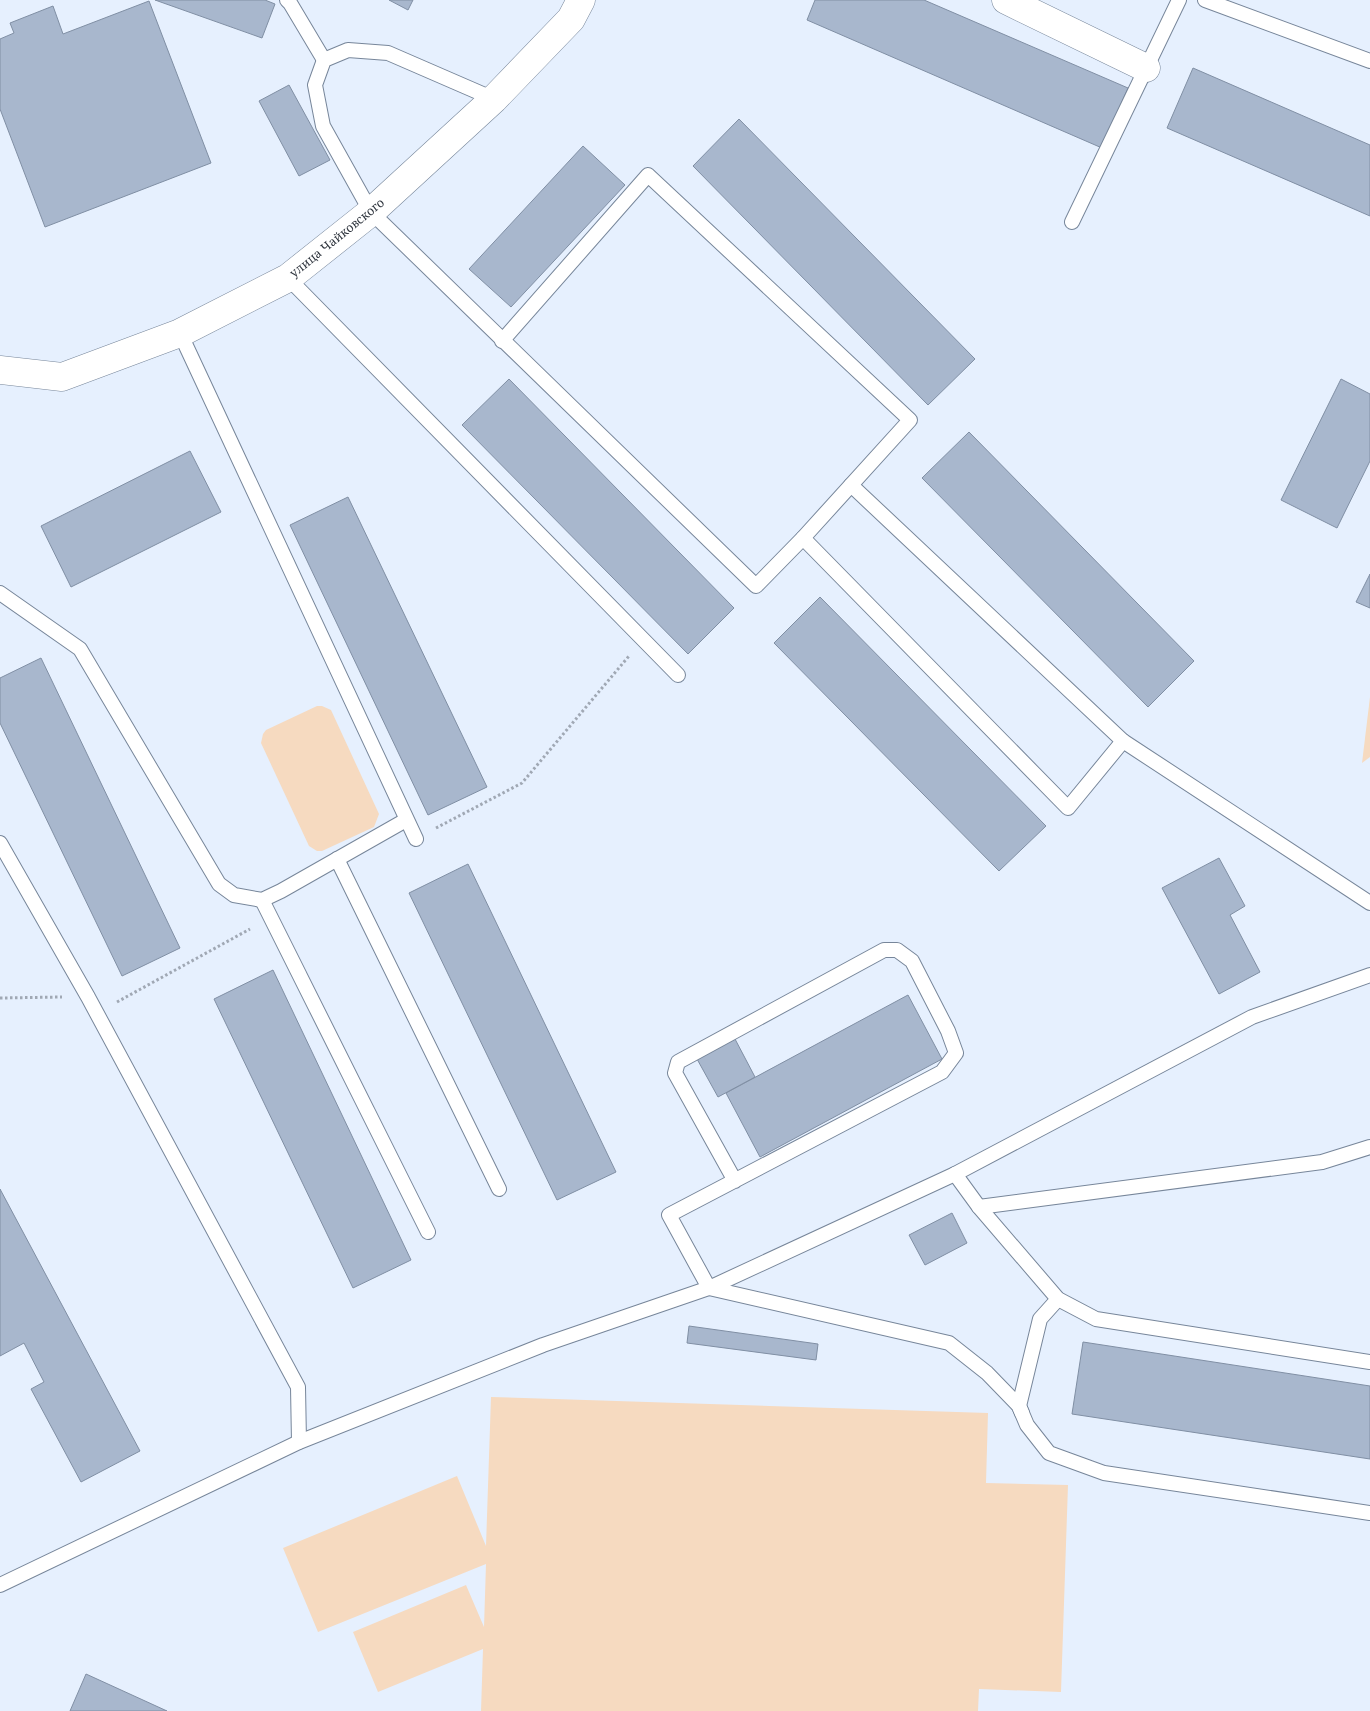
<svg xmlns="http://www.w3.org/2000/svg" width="1370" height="1711" viewBox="0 0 1370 1711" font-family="'Noto Serif',serif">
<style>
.green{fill:#f6dac0}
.building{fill:#a8b7cd;stroke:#808fa4}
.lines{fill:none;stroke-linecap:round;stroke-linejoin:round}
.lane-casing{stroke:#77869a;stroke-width:16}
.street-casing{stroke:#77869a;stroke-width:29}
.path{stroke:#a0a8b4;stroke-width:3;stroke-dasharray:2.5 2.5;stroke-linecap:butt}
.lane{stroke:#fff;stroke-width:14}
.street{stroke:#fff;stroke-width:28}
.labels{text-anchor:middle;stroke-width:5;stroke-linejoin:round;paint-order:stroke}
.street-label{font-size:12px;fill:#2f353e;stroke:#fff}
</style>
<rect width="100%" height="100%" fill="#e6f0fe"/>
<!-- green -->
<g class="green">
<polygon points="1370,697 1370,757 1362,763"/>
<polygon points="317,706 322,706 331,710 379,814 374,827 322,851 317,851 309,846 261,743 263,734 266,730"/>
<polygon points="491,1397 988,1413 986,1483 1068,1485 1061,1692 979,1689 978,1711 481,1711 483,1649 378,1692 353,1632 466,1585 484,1627 486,1564 318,1632 283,1548 457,1476 486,1546"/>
</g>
<!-- building -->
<g class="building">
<polygon points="155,0 265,0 275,4 262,38"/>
<polygon points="389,0 413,0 408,10"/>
<polygon points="815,0 924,0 1128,88 1102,148 807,20"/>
<polygon points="149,1 211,163 45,227 0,109 0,39 14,33 10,23 53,6 63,34"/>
<polygon points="1193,68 1370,145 1370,216 1167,128"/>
<polygon points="289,85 330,160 299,176 259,101"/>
<polygon points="739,119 975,359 928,405 693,166"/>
<polygon points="583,146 625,185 511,307 469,269"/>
<polygon points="509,379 734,608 688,654 462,425"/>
<polygon points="1341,379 1370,394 1370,461 1337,528 1281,500"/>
<polygon points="969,432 1194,661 1148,707 922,478"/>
<polygon points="190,451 221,512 71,587 41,526"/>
<polygon points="348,497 487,787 428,815 290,525"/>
<polygon points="1370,574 1370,608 1356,602"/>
<polygon points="820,597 1046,826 999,871 774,643"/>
<polygon points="41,658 180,948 122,976 0,723 0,678"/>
<polygon points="1219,858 1245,906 1230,915 1260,972 1219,994 1162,888"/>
<polygon points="468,864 616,1172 557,1200 409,893"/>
<polygon points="273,970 411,1260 353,1288 214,999"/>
<polygon points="908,995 942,1059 760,1157 726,1093"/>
<polygon points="735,1039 755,1077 718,1097 697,1059"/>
<polygon points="0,1189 140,1451 81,1482 31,1389 44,1382 24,1343 0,1356"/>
<polygon points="952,1213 967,1243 925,1265 909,1235"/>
<polygon points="689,1326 818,1344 816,1360 687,1343"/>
<polygon points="1083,1342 1370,1386 1370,1459 1072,1414"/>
<polygon points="86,1674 167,1711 70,1711"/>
</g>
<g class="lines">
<!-- lane casing -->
<g class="lane-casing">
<g id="lane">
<polyline points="287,0 290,3 324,60"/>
<polyline points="1205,0 1370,61"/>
<polyline points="494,99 388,53 348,50 324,60 315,85 323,126 371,212 756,586 803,538 1068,808 1123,741"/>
<polyline points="1072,222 1179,0"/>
<polyline points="288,278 678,675"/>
<polyline points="180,333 416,839"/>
<polyline points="502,341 648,175 910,420 803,538"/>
<polyline points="851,485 1123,741 1370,903"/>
<polyline points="0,593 80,649 219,884 234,895 262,900 281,891 406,820"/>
<polyline points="0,843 88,997 298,1387 299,1442"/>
<polyline points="337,859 499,1189"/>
<polyline points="262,900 428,1232"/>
<polyline points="955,1174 979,1207 1058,1299 1096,1319 1370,1362"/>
<polyline points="735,1181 675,1073 678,1062 884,950 897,950 912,961 948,1031 956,1053 942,1072 669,1215 709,1288 949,1343 987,1373 1019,1406 1027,1425 1049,1453 1104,1473 1370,1513"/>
<polyline points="979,1207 1322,1162 1370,1147"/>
<polyline points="1022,1413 1019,1406 1040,1319 1058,1299"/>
<polyline points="0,1585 299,1442 543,1345 709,1288 955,1174 1252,1017 1370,975"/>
</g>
</g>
<!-- street casing -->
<g class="street-casing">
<g id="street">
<polyline points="1006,0 1146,68"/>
<polyline points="0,370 62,377 180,333 288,278 371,212 494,99 571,19 581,0"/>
</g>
</g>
<!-- path -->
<g class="path">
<polyline points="436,828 522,783 629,656"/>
<polyline points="0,998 62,997"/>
<polyline points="117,1002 250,929"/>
</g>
<!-- lane -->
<use href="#lane" class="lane"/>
<!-- street -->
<use href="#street" class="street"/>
</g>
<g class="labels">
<!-- street labels -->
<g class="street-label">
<text transform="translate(337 238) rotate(-39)" y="4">улица Чайковского</text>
</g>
</g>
</svg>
